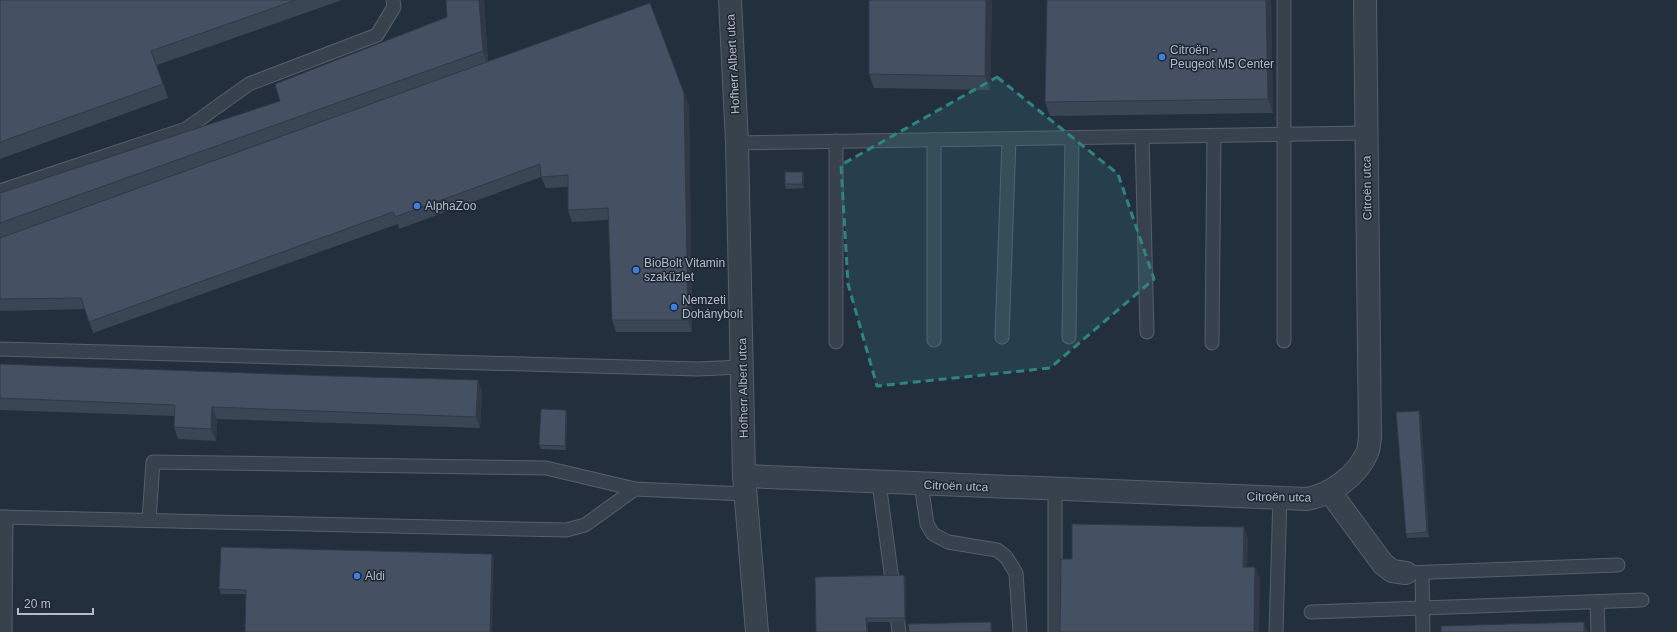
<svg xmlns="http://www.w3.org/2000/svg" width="1677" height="632" viewBox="0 0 1677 632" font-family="Arial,sans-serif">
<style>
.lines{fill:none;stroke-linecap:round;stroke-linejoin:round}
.service-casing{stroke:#565f6c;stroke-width:15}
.minor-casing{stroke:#565f6c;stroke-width:24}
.tertiary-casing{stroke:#565f6c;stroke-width:24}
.service{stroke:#38414e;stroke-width:13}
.minor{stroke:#38414e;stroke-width:22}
.tertiary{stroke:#38414e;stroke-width:22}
.wall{fill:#3b4654}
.shaded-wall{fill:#303945}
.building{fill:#455162;stroke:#303945}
.marked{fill:#308480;fill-opacity:0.2;stroke:#308480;stroke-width:3;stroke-dasharray:8 5;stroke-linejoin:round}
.shop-dot{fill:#3f7fe0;stroke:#1d2633;stroke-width:1.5}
.labels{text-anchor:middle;stroke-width:3;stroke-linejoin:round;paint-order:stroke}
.poi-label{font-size:12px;fill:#b4bcc9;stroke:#1d2633;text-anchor:start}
.street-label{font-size:12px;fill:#b4bcc9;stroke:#1d2633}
</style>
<rect width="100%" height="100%" fill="#242f3e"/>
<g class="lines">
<!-- service casing -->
<g class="service-casing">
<g id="service">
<polyline points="1142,137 1147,332"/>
<polyline points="836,141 836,342"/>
<polyline points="737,143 1367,133"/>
<polyline points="0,191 186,129 249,84 377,35 394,7 393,0"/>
<polyline points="1002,337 1009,139"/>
<polyline points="1069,337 1072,138"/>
<polyline points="934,340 934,140"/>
<polyline points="1284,341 1284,0"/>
<polyline points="1212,343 1214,136"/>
<polyline points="0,349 697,369 742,367"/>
<polyline points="879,483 899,632"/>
<polyline points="921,484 927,524 933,534 948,542 997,550 1006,557 1016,573 1020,632"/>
<polyline points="1055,490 1055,632"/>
<polyline points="0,517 566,530 585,525 635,489"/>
<polyline points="149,520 153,462 546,468 635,489 745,494"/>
<polyline points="1406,573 1618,565"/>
<polyline points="1422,573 1423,632"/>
<polyline points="1597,602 1598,632"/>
<polyline points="1311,612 1642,600"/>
<polyline points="5,632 6,517"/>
<polyline points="1276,632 1280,497"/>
</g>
</g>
<!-- minor casing -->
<g class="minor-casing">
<g id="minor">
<path d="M744,476L1307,499C1330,495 1357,476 1367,453C1369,449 1369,443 1370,438L1365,0"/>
<polyline points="1330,492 1383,564 1392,571 1406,573"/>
</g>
</g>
<!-- tertiary casing -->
<g class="tertiary-casing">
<polyline id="tertiary" points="730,0 737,143 744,476 757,632"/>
</g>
<!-- service -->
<use href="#service" class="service"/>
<!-- minor -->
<use href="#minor" class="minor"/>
<!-- tertiary -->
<use href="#tertiary" class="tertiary"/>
</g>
<!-- wall -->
<g class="wall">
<polygon points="0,0 342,0 157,65 168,98 0,159"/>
<polygon points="484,0 488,61 689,105 692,332 616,332 612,320 609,220 572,222 568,210 568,187 546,188 541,177 399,229 398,224 93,333 85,309 0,311 0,193 280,101 447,17"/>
<polygon points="869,0 992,0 990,90 874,88 869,74"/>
<polygon points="1271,0 1273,113 1050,116 1045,102"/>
<polygon points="803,172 804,176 804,188 786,189 785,184"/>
<polygon points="0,364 482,391 480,428 217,419 216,441 178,439 174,427 175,416 0,410"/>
<polygon points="566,410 567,414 566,450 541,449 539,445"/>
<polygon points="1421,415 1429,537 1407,538 1406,534"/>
<polygon points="492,554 494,558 246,594 221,594 219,589"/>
<polygon points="904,575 906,580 906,622 868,622 868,632 816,632"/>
</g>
<!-- shaded-wall -->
<g class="shaded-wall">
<polygon points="479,0 484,0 488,65 483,51"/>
<polygon points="986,0 992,0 990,90 985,76"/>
<polygon points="1266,0 1271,0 1273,113 1268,99"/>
<polygon points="684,93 689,105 692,332 688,320"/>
<polygon points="803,172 804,176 804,188 802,184"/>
<polygon points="478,380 482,391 480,428 476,417"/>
<polygon points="212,407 217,419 216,441 211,429"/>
<polygon points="566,410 567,414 566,450 565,446"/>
<polygon points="1419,411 1421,415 1429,537 1427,532"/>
<polygon points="1244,527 1248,539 1247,578 1243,567"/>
<polygon points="492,554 494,558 492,632 490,632"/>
<polygon points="1255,567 1260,578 1259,632 1254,632"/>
<polygon points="904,575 906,580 906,622 905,618"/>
<polygon points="866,618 868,622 868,632 867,632"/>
<polygon points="991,622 992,626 992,632 991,632"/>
<polygon points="1584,622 1588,632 1584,632"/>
</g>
<!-- building -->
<g class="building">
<polygon points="0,0 296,0 151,51 163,84 0,142"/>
<polygon points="446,0 479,0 483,51 0,223 0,193 280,101 275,84 447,17"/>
<polygon points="869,0 986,0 985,76 869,74"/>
<polygon points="1047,0 1266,0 1268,99 1045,102"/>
<polygon points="650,3 684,93 688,320 612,320 608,208 568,210 568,175 541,177 540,164 395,217 393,212 89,322 81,298 0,299 0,238"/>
<polygon points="785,172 803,172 802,184 785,184"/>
<polygon points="0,364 333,376 478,380 476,417 212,407 211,429 174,427 175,405 0,398"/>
<polygon points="541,409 566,410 565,446 539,445"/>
<polygon points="1419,411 1427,532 1406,534 1396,412"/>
<polygon points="1072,524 1244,527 1243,567 1255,567 1254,632 1060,632 1061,559 1072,559"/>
<polygon points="221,547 492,554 490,632 245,632 246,590 219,589"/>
<polygon points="904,575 905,618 866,618 867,632 816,632 815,577"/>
<polygon points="991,622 991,632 909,632 908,624"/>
<polygon points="1584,622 1584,632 1441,632 1441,626"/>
</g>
<!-- marked area -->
<path class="marked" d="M997,77L1118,174L1154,279L1050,368L877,386L848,284L841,165Z"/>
<!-- markers -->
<g class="shop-dot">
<circle cx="1162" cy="57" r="4"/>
<circle cx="417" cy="206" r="4"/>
<circle cx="636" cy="270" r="4"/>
<circle cx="674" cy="307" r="4"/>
<circle cx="357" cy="576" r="4"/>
</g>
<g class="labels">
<!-- poi labels -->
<g class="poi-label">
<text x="1170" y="54">Citroën -<tspan x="1170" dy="14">Peugeot M5 Center</tspan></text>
<text x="425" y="210">AlphaZoo</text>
<text x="644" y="267">BioBolt Vitamin<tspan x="644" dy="14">szaküzlet</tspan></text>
<text x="682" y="304">Nemzeti<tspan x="682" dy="14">Dohánybolt</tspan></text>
<text x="365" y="580">Aldi</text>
</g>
<!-- street labels -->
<g class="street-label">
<text transform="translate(733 64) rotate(-93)" y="4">Hofherr Albert utca</text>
<text transform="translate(1367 188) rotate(-91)" y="4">Citroën utca</text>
<text transform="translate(743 388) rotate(-91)" y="4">Hofherr Albert utca</text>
<text transform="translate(956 486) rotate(2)" y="4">Citroën utca</text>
<text transform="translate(1279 497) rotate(1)" y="4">Citroën utca</text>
</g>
</g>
<!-- scale -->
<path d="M18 608v6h75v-6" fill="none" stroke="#b4bcc9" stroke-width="2"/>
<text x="24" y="608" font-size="12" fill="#b4bcc9" stroke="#1d2633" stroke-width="3" paint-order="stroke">20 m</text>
</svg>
